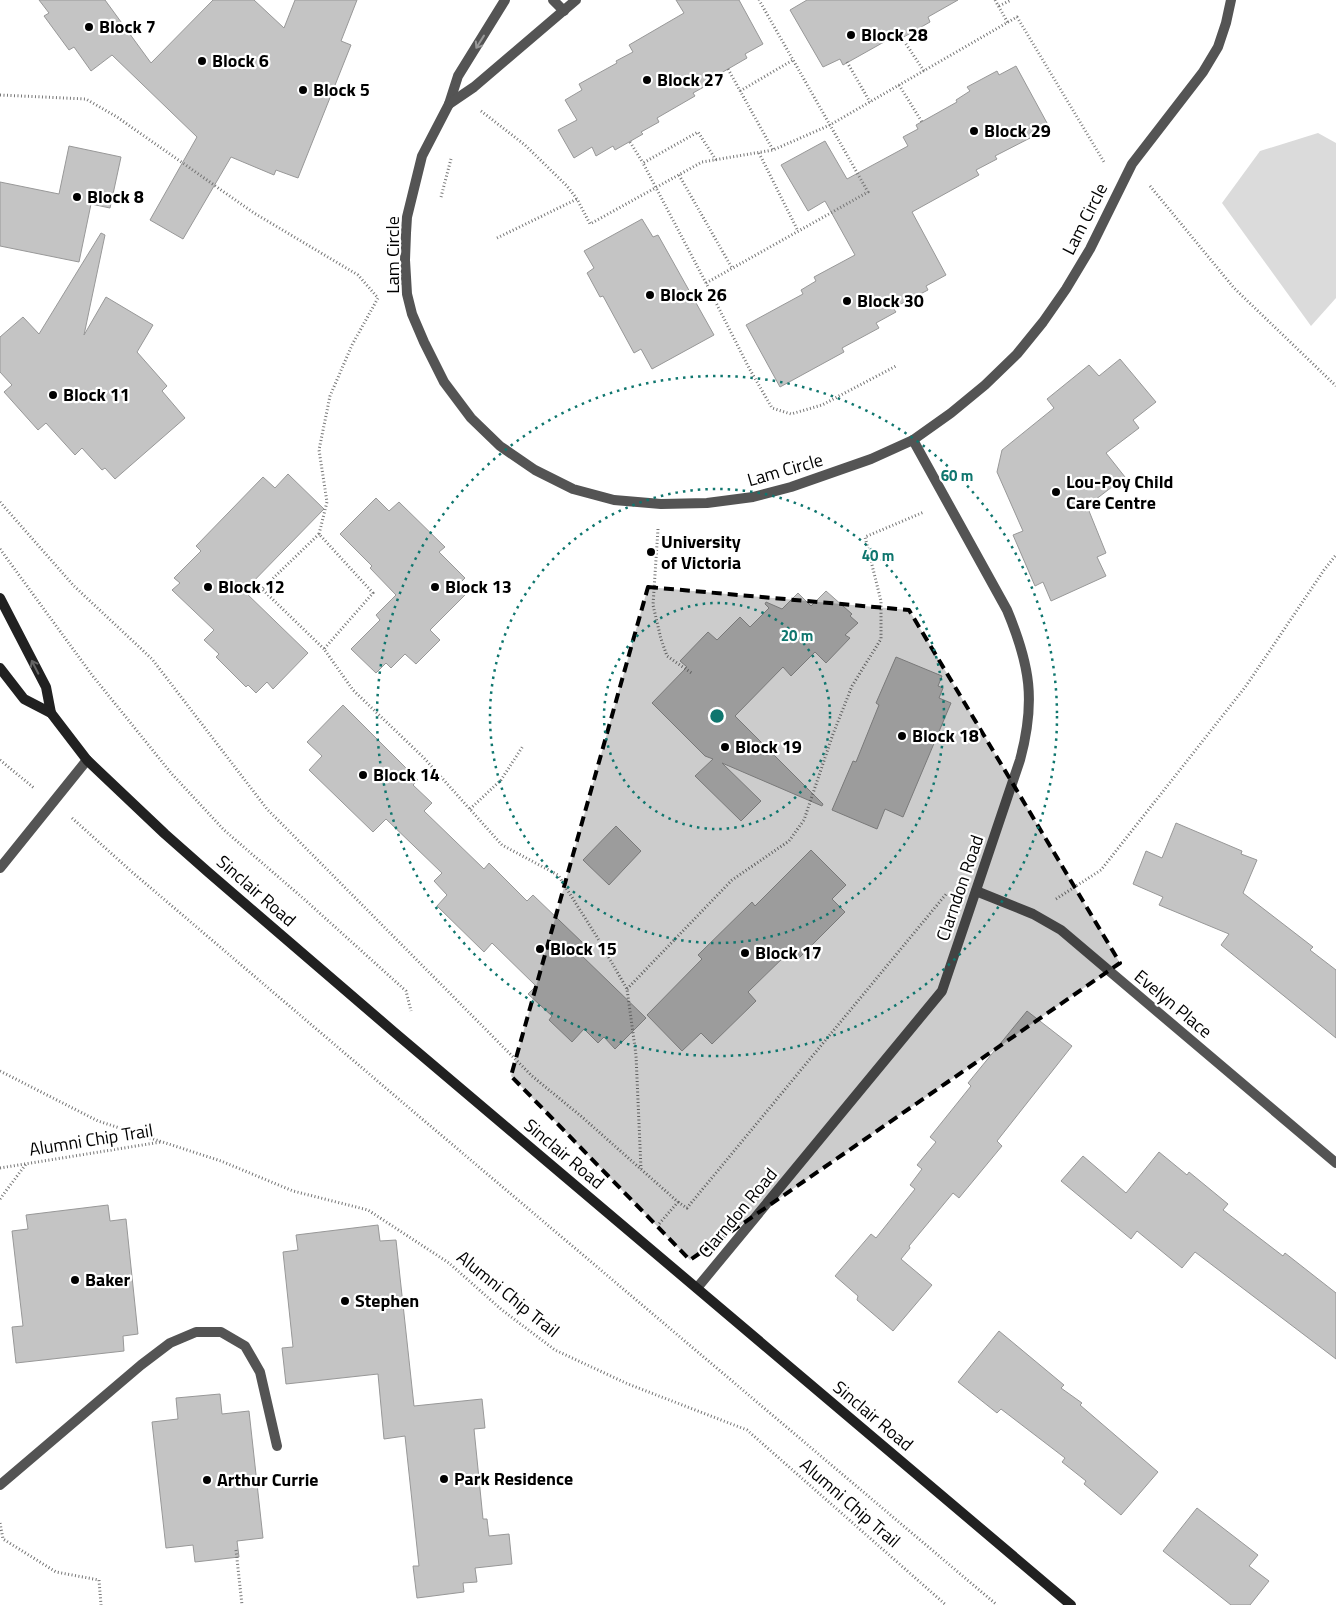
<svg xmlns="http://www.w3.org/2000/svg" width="1336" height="1605" viewBox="0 0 1336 1605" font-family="'Titillium Web',sans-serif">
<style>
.green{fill:#dbdbdb}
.building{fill:#c4c4c4;stroke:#989898}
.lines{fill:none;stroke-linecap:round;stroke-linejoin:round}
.path{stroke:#767676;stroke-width:3;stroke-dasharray:1 2.5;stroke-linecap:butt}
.lane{stroke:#545454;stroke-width:10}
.street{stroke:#545454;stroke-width:10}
.secondary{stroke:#212121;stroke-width:10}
.oneway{stroke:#989898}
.oneway2{stroke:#646464}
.marked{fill:#000;fill-opacity:0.2;stroke:#000;stroke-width:4;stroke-dasharray:10 6;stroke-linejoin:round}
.ring{fill:none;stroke:#0f766e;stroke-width:2.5;stroke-dasharray:2.5 5}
.poi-dot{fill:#000;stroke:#fff;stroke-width:2}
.labels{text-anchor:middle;stroke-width:4.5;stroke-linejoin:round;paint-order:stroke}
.poi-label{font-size:18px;font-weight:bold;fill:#000;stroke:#fff;text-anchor:start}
.street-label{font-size:18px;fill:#000;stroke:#fff}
.centre{fill:#0f766e;stroke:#fff;stroke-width:2.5}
.ring-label{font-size:15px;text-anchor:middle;font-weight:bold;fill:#0f766e;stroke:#fff;stroke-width:4.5;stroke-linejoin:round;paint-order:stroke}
</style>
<rect width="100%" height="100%" fill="#fff"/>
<!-- green -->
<polygon class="green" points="1318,133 1336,143 1336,298 1311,326 1222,203 1260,151"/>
<!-- building -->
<g class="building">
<polygon points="39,0 105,0 151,63 213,0 254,0 284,28 295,0 357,0 341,41 351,45 298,178 276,170 274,175 231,157 183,239 150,220 197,137 112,55 91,71 74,47 69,50 44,16 49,13"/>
<polygon points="676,0 739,0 763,44 745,54 747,58 709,80 711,83 693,93 695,96 657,118 659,122 641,132 643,134 615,150 613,146 596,156 592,147 574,158 558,130 577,120 565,100 582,90 579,84 617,63 616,61 633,52 629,45 684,13"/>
<polygon points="807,0 958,0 928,17 930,22 902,38 900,33 843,65 840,59 823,67 790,10"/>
<polygon points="1016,66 1047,123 1030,133 1032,137 995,156 997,159 976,170 979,175 912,212 946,275 926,286 928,290 893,308 896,312 876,323 879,328 842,348 844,352 780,387 746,325 803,294 801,290 816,281 814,277 855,255 825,201 808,211 781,165 825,141 847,179 908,146 903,137 918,129 916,125 957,102 956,100 970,91 967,87 997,71 999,75"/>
<polygon points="69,146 121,157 110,208 91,204 79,262 0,246 0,182 59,194"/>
<polygon points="642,219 653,237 658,235 714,335 652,369 641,349 634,353 603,296 600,297 587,273 594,268 584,251"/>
<polygon points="101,233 105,235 84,335 106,297 153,325 137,352 167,386 162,391 185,418 115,479 105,468 102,470 82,448 75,455 46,423 38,430 4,392 12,385 0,372 0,337 23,317 39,334"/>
<polygon points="1120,359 1156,402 1133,420 1139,428 1106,453 1125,477 1087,506 1106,553 1097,557 1106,576 1051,601 1043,582 1035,586 1013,535 1023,531 997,472 1002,450 1054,408 1047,399 1089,365 1099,376"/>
<polygon points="288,474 324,509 244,591 308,653 273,689 267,682 256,693 248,685 246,687 216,657 219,654 204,640 214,630 172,590 180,583 174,578 201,551 196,546 263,477 275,488"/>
<polygon points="376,498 389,511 399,502 445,547 439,552 465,578 460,583 469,591 430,630 440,640 416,664 405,654 391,668 386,663 376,673 351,649 380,620 376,615 396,595 370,568 372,566 340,534"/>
<polygon points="826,591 852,614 850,616 858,623 845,635 850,638 826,663 815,652 791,676 783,667 735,716 823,804 822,806 722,763 761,801 741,821 695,776 713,759 705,756 652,703 687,667 680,661 708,632 717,640 740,617 750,627 769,608 765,604 766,602 782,609 798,593 811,606"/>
<polygon points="896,657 942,676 938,686 943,688 939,698 951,703 903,817 885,809 877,829 832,810 853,761 856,762 879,705 876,703"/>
<polygon points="343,705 418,780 413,785 432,803 424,811 484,869 489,863 527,901 533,895 586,946 579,953 646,1018 615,1049 604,1037 598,1043 584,1029 572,1042 549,1020 552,1016 528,994 536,986 492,943 484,952 437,906 447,895 434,881 442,873 386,819 373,832 309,770 322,756 307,742"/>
<polygon points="1176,823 1242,851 1241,854 1257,860 1243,893 1313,947 1310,950 1336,970 1336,1038 1221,945 1229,934 1159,905 1163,897 1133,884 1146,851 1162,858"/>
<polygon points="616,826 641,851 609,885 583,860"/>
<polygon points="811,850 846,885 832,899 845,912 799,958 791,950 748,992 756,1001 712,1044 701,1033 682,1051 647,1015 702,959 698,955 752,902 755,906"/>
<polygon points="1027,1011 1072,1046 997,1141 1002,1146 959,1198 953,1193 909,1246 910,1248 901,1259 932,1285 893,1331 857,1300 858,1296 835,1276 871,1234 876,1238 915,1189 910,1185 922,1169 917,1165 936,1142 930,1137 971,1086 968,1083"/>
<polygon points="1159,1152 1187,1175 1189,1172 1228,1204 1223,1210 1283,1256 1285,1253 1336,1293 1336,1359 1195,1252 1182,1268 1137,1231 1131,1239 1061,1181 1083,1156 1126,1193"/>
<polygon points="108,1205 110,1221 126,1219 138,1334 123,1336 124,1351 16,1363 12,1327 23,1326 12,1231 28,1229 26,1215"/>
<polygon points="378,1225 380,1241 396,1240 414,1406 482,1399 485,1428 474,1429 483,1519 487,1519 489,1536 509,1534 512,1564 475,1568 477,1582 463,1583 464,1592 417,1598 413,1566 419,1566 405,1436 384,1439 378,1374 286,1384 282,1348 293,1347 283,1252 298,1250 296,1235"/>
<polygon points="999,1331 1064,1385 1061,1388 1082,1403 1080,1405 1158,1472 1121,1515 1084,1484 1086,1481 1062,1462 1065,1458 1001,1409 997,1413 958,1382"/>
<polygon points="220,1394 222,1414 249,1411 263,1538 237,1541 239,1557 195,1562 193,1545 166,1548 152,1422 178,1419 176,1398"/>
<polygon points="1197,1508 1258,1555 1249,1566 1269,1581 1250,1605 1231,1605 1163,1551"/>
</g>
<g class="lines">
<!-- path -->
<g class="path">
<polyline points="995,0 1008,23"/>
<polyline points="999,6 1011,0"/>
<polyline points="902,38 924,71"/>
<polyline points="847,62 870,102"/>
<polyline points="728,69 773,150"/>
<polyline points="899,85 922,122"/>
<polyline points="740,91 793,60"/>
<polyline points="0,95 86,99 117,117 254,213 358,275 378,298 352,345 330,396 319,450 327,502 319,534 373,593 324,649 353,690 424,758 502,845 558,875 597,937 627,989 636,1055 641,1169"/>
<polyline points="481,111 525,145 567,186 577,199 590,224 702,162 773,150 830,125 1017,17 1104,162"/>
<polyline points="630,142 643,163"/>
<polyline points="759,153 798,231"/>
<polyline points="716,160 698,132 643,163 706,283 749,368 772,408 791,414 822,405 896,366"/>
<polyline points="679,175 732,268"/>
<polyline points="1150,186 1234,288 1336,386"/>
<polyline points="441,197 451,159"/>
<polyline points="497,238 577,199"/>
<polyline points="706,283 868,192 759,0"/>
<polyline points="0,502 74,586 152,659 267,809 532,1076 582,1117 678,1202 659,1224"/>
<polyline points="658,529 653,605 661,639 667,656 693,674"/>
<polyline points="319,534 262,589 324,649"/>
<polyline points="0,549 92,675 171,773 224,830 304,899 406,991 411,1011"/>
<polyline points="0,760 34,788"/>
<polyline points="470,809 501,780 523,746"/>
<polyline points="72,818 132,872 408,1107 997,1605"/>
<polyline points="1056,899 1101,870 1246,686 1324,570 1336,555"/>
<polyline points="627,989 732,880 789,841 804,820 833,734 852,686 881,639 881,601 865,537 924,512"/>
<polyline points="0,1071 98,1121 221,1161 293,1191 368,1210 449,1263 502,1310 555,1350 628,1384 747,1430 946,1605"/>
<polyline points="0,1168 161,1142"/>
<polyline points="0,1199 26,1164"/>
<polyline points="678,1202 687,1208 947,893"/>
<polyline points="0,1523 3,1539 56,1572 99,1580 101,1605"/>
<polyline points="236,1550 242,1605"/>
</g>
<!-- lane -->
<g class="lane">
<polyline points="0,868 87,760"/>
<polyline points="0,1485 141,1365 170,1343 196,1332 221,1332 245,1346 260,1372 277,1446"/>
</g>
<!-- street -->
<g class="street">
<polyline points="505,0 458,76 449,104 422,156 407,217 406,233 405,260 407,294 412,314 424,342 444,382 471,418 500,446 535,470 573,489 614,500 661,504 707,503 753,497 791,487 871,459 913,440 951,413 985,385 1017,354 1043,322 1066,289 1090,249 1132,164 1203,72 1218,47 1226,23 1231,0"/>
<polyline points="553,0 564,11"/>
<polyline points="449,104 474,87 576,0"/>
<polyline points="976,891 1033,914 1061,930 1336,1163"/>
<path d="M697,1288L942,991L1020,760C1036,701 1030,665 1007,610L913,440"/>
</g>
<!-- secondary -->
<g class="secondary">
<polyline points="0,598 46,687 51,713"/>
<polyline points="0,668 24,699 51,713 87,760 165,834 208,872 394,1032 1071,1605"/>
</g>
</g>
<!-- one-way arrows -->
<defs><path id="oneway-shaft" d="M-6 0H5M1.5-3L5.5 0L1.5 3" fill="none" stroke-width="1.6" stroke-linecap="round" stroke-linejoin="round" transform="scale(1.25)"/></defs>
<use class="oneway" href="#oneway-shaft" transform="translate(480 42) rotate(122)"/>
<use class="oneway2" href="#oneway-shaft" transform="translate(35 667) rotate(-117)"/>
<!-- marked area -->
<path class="marked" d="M648,587L909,610L1120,963L690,1260L511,1076Z"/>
<!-- distance rings -->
<g class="ring">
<circle cx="717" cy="716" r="113"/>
<circle cx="717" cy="716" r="227"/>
<circle cx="717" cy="716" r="340"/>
</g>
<!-- markers -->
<g class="poi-dot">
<circle cx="89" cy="27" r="5"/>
<circle cx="851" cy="35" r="5"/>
<circle cx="202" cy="61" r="5"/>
<circle cx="647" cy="80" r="5"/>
<circle cx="303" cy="90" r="5"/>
<circle cx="974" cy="131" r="5"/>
<circle cx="77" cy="197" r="5"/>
<circle cx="650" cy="295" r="5"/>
<circle cx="847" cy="301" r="5"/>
<circle cx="53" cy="395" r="5"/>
<circle cx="1056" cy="492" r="5"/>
<circle cx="651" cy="552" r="5"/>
<circle cx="208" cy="587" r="5"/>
<circle cx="435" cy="587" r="5"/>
<circle cx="902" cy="736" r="5"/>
<circle cx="725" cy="747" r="5"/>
<circle cx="363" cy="775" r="5"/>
<circle cx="540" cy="949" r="5"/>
<circle cx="745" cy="953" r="5"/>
<circle cx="75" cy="1280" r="5"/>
<circle cx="345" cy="1301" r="5"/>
<circle cx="444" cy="1479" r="5"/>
<circle cx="207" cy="1480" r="5"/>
</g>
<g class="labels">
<!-- poi labels -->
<g class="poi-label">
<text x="99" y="33">Block 7</text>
<text x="861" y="41">Block 28</text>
<text x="212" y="67">Block 6</text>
<text x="657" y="86">Block 27</text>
<text x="313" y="96">Block 5</text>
<text x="984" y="137">Block 29</text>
<text x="87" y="203">Block 8</text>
<text x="660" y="301">Block 26</text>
<text x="857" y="307">Block 30</text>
<text x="63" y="401">Block 11</text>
<text x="1066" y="488">Lou-Poy Child<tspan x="1066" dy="21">Care Centre</tspan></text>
<text x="661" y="548">University<tspan x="661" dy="21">of Victoria</tspan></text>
<text x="218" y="593">Block 12</text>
<text x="445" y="593">Block 13</text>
<text x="912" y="742">Block 18</text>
<text x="735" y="753">Block 19</text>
<text x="373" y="781">Block 14</text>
<text x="550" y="955">Block 15</text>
<text x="755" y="959">Block 17</text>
<text x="85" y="1286">Baker</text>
<text x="355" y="1307">Stephen</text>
<text x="454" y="1485">Park Residence</text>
<text x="217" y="1486">Arthur Currie</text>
</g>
<!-- street labels -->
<g class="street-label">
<text transform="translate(1085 219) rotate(-63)" y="6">Lam Circle</text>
<text transform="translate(393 255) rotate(-90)" y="6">Lam Circle</text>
<text transform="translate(785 470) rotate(-16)" y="6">Lam Circle</text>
<text transform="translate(960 888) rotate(-71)" y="6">Clarndon Road</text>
<text transform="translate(256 891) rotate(41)" y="6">Sinclair Road</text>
<text transform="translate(1173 1004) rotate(40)" y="6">Evelyn Place</text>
<text transform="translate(91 1140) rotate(-9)" y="6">Alumni Chip Trail</text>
<text transform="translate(564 1154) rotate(40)" y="6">Sinclair Road</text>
<text transform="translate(738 1213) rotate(-50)" y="6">Clarndon Road</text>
<text transform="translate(508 1294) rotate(39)" y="6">Alumni Chip Trail</text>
<text transform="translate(873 1416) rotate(40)" y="6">Sinclair Road</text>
<text transform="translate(850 1503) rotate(41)" y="6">Alumni Chip Trail</text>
</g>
</g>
<circle cx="717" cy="716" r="8" class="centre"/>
<g class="ring-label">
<text x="957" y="481">60 m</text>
<text x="878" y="561">40 m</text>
<text x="797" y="641">20 m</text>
</g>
</svg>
